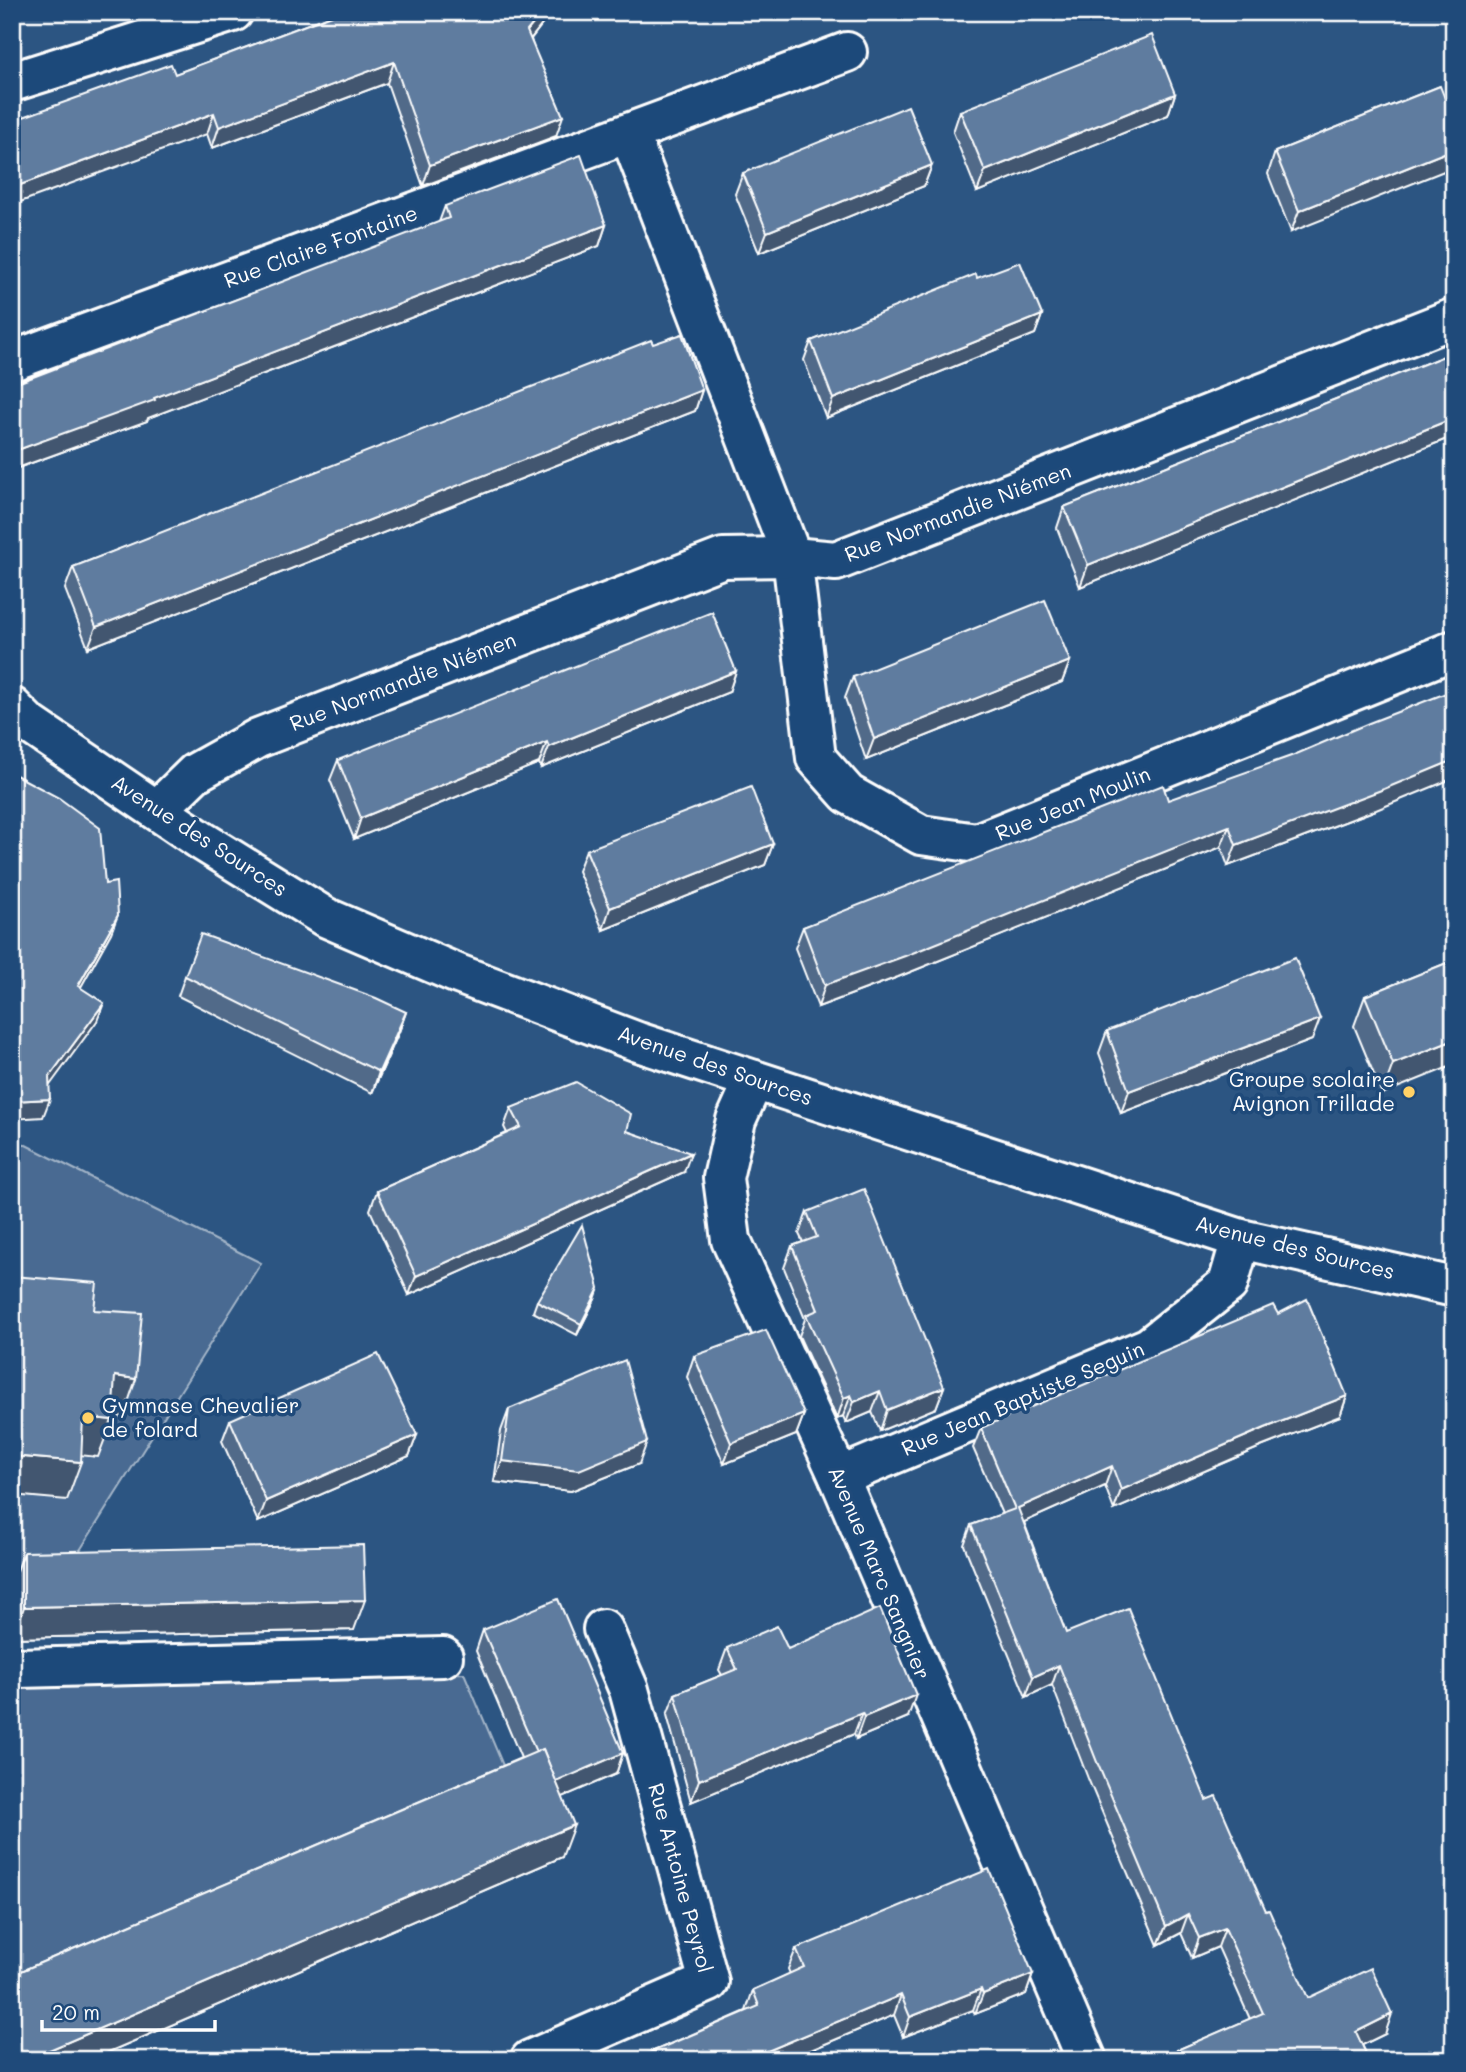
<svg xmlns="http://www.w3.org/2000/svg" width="1466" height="2072" viewBox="0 0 1466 2072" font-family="Mali,sans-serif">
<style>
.green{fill:#486b92;stroke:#a4b5c8;stroke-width:2}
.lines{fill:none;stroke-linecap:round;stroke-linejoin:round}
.minor-casing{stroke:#fff;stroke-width:44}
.minor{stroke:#1f4a7a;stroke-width:38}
.wall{fill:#516b89;stroke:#fff;stroke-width:2}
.shaded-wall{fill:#42576f;stroke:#fff;stroke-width:2}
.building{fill:#5e7c9f;stroke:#fff;stroke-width:2}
.poi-dot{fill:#ffd166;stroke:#1f4a7a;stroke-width:2.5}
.labels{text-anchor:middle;stroke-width:7;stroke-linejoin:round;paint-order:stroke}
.street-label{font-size:21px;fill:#fff;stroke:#1f4a7a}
.poi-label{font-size:21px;fill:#fff;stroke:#1f4a7a;text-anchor:end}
</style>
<rect width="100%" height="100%" fill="#2c5582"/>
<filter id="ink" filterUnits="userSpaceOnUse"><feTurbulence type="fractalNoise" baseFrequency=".0143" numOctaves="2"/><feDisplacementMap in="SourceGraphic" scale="14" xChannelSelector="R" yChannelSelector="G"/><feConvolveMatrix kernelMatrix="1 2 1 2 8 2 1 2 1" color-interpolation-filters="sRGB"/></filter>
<g filter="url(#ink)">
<!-- green -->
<g class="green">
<polygon points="12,1138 261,1263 65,1574 12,1573"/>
<polygon points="464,1673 507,1775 12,1989 12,1681"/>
</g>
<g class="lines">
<!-- minor casing -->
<g class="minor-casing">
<g id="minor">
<polyline points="12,82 233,12"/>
<polyline points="629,133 792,557 816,758 848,794 921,835 977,843 1454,650"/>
<polyline points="12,361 847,52"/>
<polyline points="12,707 28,723 202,841 325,917 458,974 638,1042 1241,1239 1454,1287"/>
<polyline points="157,810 195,773 258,738 723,558 792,557 836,561 1454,318"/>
<polyline points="754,1080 736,1120 723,1178 731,1240 839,1477 1087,2060"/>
<polyline points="839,1477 1149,1347 1228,1284 1241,1239"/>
<polyline points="12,1666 18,1668 443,1657"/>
<polyline points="530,2060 709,1982 629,1690 603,1629"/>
</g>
</g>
<!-- minor -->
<use href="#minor" class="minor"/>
</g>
<!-- wall -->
<g class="wall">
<polygon points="340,12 570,12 544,22 531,39 556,136 423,186 387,83 212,148 207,134 175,74"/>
<polygon points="1440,86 1291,232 1268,174 1275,152"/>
<polygon points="1175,94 1168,115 977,192 953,132 960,111"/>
<polygon points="932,165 924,186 759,253 735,194 743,173"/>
<polygon points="445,206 606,225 599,246 148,418 147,421 12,470 439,222"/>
<polygon points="977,278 1042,315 1035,334 826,418 804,360 811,341"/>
<polygon points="653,344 702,390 695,411 88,648 65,589 73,567"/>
<polygon points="1454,352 1454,436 1080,587 1057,528 1064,507"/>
<polygon points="1070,661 1062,682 866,760 845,698 853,677"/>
<polygon points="736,671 729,692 541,768 539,763 354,839 330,780 338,760"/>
<polygon points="1168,800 1376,810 1228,866 1221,847 898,977 818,1007 795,948 803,927"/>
<polygon points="773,844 765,865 603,930 578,871 586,850"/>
<polygon points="1454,960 1382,1094 1354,1026 1365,996"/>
<polygon points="185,976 406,1012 399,1032 372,1093 178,996"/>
<polygon points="1107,1031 1312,1040 1121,1113 1099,1053"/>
<polygon points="511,1108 684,1172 409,1295 370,1210 377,1191 507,1133 504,1127"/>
<polygon points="807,1212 944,1387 936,1408 880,1431 872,1412 846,1423 843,1416 837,1419 799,1336 805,1319 784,1268 792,1246 803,1242 799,1234"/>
<polygon points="595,1299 577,1335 533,1312 537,1301"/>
<polygon points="1278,1314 1347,1396 1340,1416 1258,1448 1114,1510 1105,1486 1024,1522 1066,1633 1206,1800 1266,1911 1308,1998 1385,2034 1362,2045 1369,2060 1162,2060 1163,2056 1250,2019 1218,1947 1192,1958 1181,1933 1158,1945 1089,1781 1052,1685 1026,1697 964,1545 971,1525 1002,1514 973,1448 981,1428"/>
<polygon points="694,1356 804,1414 796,1435 724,1464 687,1377"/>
<polygon points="509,1409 639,1464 571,1491 494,1482 501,1431"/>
<polygon points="230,1420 417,1435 409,1456 258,1522 222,1441"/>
<polygon points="24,1552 354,1630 13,1638 13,1582"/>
<polygon points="483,1630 623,1753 616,1774 562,1797 562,1857 90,2060 12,2060 12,1975 521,1758 476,1651"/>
<polygon points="727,1648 788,1649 908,1717 856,1739 854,1734 691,1802 667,1715 675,1694 722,1675 719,1670"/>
<polygon points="796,1949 1033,1974 1026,1994 975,2014 973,2010 903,2037 894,2015 787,2060 633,2060 746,2011 753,1990 790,1974 788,1969"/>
</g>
<!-- shaded-wall -->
<g class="shaded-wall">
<polygon points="543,12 570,12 544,22 520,52 527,31"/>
<polygon points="394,62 387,83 212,148 219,127"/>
<polygon points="1175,94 1168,115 977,192 985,171"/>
<polygon points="214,113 207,134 12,205 12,188"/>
<polygon points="563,116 556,136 423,186 430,165"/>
<polygon points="1454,149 1454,167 1291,232 1299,211"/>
<polygon points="932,165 924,186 759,253 767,232"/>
<polygon points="606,225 599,246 148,418 147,421 12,470 12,452"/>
<polygon points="1042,315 1035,334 826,418 833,399"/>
<polygon points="702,390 695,411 88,648 96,627"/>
<polygon points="1454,418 1454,436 1080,587 1088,565"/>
<polygon points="1070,661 1062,682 866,760 874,739"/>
<polygon points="736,671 729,692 541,768 549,747"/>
<polygon points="547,742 539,763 354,839 361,818"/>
<polygon points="1454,760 1454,778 1376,810 1228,866 1236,845"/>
<polygon points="1229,826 1221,847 898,977 818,1007 825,985"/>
<polygon points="773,844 765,865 603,930 610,908"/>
<polygon points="118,915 111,933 71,1005 78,986"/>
<polygon points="104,1003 97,1021 42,1096 49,1077"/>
<polygon points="406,1012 399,1032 372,1093 379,1072"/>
<polygon points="1320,1019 1312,1040 1121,1113 1129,1091"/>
<polygon points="1454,1040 1454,1065 1382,1094 1393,1064"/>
<polygon points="50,1099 43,1117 12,1119 12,1101"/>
<polygon points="691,1153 684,1172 409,1295 416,1276"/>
<polygon points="599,1288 595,1299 577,1335 581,1324"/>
<polygon points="115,1376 136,1379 123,1417 101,1414"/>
<polygon points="944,1387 936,1408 880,1431 887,1410"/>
<polygon points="880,1391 872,1412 846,1423 854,1402"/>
<polygon points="851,1395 843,1416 837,1419 844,1398"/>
<polygon points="1347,1396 1340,1416 1258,1448 1114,1510 1121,1490 1265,1428"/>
<polygon points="804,1414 796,1435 724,1464 731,1443"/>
<polygon points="83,1417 112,1420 98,1457 69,1454"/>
<polygon points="417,1435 409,1456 258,1522 266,1501"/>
<polygon points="647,1442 639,1464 571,1491 494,1482 502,1461"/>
<polygon points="12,1456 81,1462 67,1500 12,1495"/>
<polygon points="1112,1466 1105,1486 1011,1528 1018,1508"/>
<polygon points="365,1600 354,1630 13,1638 24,1607"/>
<polygon points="1059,1665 1052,1685 1026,1697 1033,1677"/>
<polygon points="916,1695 908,1717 856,1739 864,1717"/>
<polygon points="862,1713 854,1734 691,1802 699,1780"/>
<polygon points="623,1753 616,1774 542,1806 549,1784"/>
<polygon points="574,1825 562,1857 90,2060 26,2060"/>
<polygon points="1188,1914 1181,1933 1158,1945 1166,1926"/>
<polygon points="1225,1928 1218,1947 1192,1958 1199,1938"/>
<polygon points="1033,1974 1026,1994 975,2014 983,1994"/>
<polygon points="981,1989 973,2010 903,2037 910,2017"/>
<polygon points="901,1995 894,2015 787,2060 746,2060"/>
<polygon points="1392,2014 1385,2034 1348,2052 1356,2032"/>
</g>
<!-- building -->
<g class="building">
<polygon points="340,12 543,12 527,31 563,116 430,165 394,62 219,127 214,113 12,188 12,121 171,64 175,74"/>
<polygon points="1152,35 1175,94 985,171 960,111"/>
<polygon points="1440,86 1454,121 1454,149 1299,211 1275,152"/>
<polygon points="908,106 932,165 767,232 743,173"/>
<polygon points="581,155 606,225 154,398 155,400 12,452 12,385 449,218 445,206"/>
<polygon points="1020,262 1042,315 833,399 811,341 976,274 977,278"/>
<polygon points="682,334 702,390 96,627 73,567 651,340 653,344"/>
<polygon points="1454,352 1454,418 1088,565 1064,507"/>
<polygon points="1045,600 1070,661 874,739 853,677"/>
<polygon points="712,612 736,671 549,747 547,742 361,818 338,760"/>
<polygon points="1454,690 1454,760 1384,789 1236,845 1229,826 905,956 825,985 803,927 1163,785 1168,800 1294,755 1369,723"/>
<polygon points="12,773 59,798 100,828 105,884 116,882 118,915 78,986 104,1003 49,1077 50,1099 12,1101"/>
<polygon points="751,787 773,844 610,908 586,850"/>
<polygon points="201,934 376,998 406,1012 379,1072 185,976"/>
<polygon points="1295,958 1320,1019 1129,1091 1107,1031"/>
<polygon points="1454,960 1454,1040 1393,1064 1365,996"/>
<polygon points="576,1082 631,1114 627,1131 691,1153 416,1276 377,1191 521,1127 511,1108"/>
<polygon points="864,1189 944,1387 887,1410 880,1391 854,1402 851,1395 844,1398 806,1315 818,1310 792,1246 817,1237 807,1212"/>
<polygon points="582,1225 599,1288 581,1324 537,1301"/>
<polygon points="12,1276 97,1283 94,1310 142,1313 136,1379 115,1376 112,1420 83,1417 81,1462 12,1456"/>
<polygon points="1307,1299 1347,1396 1265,1428 1121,1490 1112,1466 1018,1508 1066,1633 1128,1608 1206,1800 1216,1796 1266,1911 1269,1910 1308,1998 1371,1968 1392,2014 1356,2032 1369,2060 1165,2060 1163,2056 1263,2013 1225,1928 1199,1938 1188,1914 1166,1926 1097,1762 1059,1665 1033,1677 971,1525 1015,1509 981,1428 1273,1305 1278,1314"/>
<polygon points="766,1330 804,1414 731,1443 694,1356"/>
<polygon points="378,1354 417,1435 266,1501 230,1420"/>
<polygon points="625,1360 647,1442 579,1470 502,1461 509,1409"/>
<polygon points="363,1545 365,1600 24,1607 24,1552"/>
<polygon points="558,1599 623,1753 556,1782 543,1749 536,1752 483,1630"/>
<polygon points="880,1608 916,1695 864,1717 862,1713 699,1780 675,1694 737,1669 727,1648 777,1626 788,1649"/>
<polygon points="543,1749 574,1825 26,2060 23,2060 12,2034 12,1975"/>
<polygon points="989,1869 1033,1974 983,1994 981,1989 910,2017 901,1995 746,2060 633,2060 759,2006 753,1990 804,1967 796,1949"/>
</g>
</g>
<!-- markers -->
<g class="poi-dot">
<circle cx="1409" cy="1092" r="7"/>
<circle cx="88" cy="1418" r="7"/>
</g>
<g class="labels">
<!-- street labels -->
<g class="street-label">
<text transform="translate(321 247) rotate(-20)" y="7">Rue Claire Fontaine</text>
<text transform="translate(958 513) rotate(-21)" y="7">Rue Normandie Niémen</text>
<text transform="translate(403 682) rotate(-21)" y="7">Rue Normandie Niémen</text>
<text transform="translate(1073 804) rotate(-22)" y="7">Rue Jean Moulin</text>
<text transform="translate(199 836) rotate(33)" y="7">Avenue des Sources</text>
<text transform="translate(715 1066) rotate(19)" y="7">Avenue des Sources</text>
<text transform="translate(1295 1248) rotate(14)" y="7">Avenue des Sources</text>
<text transform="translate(1023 1399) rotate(-23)" y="7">Rue Jean Baptiste Seguin</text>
<text transform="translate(879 1573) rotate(67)" y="7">Avenue Marc Sangnier</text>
<text transform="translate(680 1878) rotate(75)" y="7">Rue Antoine Peyrol</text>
</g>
<!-- poi labels -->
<g class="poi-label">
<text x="1395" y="1087">Groupe scolaire<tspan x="1395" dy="24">Avignon Trillade</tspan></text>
<text x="102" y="1413" text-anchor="start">Gymnase Chevalier<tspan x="102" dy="24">de folard</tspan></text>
</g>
</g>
<!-- margin -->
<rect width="1466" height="2072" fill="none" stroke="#1f4a7a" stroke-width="42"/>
<rect x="21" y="21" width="1424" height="2030" fill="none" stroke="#fff" stroke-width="2.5" filter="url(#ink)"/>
<!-- scale -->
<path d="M42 2020v10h173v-10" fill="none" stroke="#ffffff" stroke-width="3.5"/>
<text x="52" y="2020" font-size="21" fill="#ffffff" stroke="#1f4a7a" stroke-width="5" paint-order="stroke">20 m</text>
</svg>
